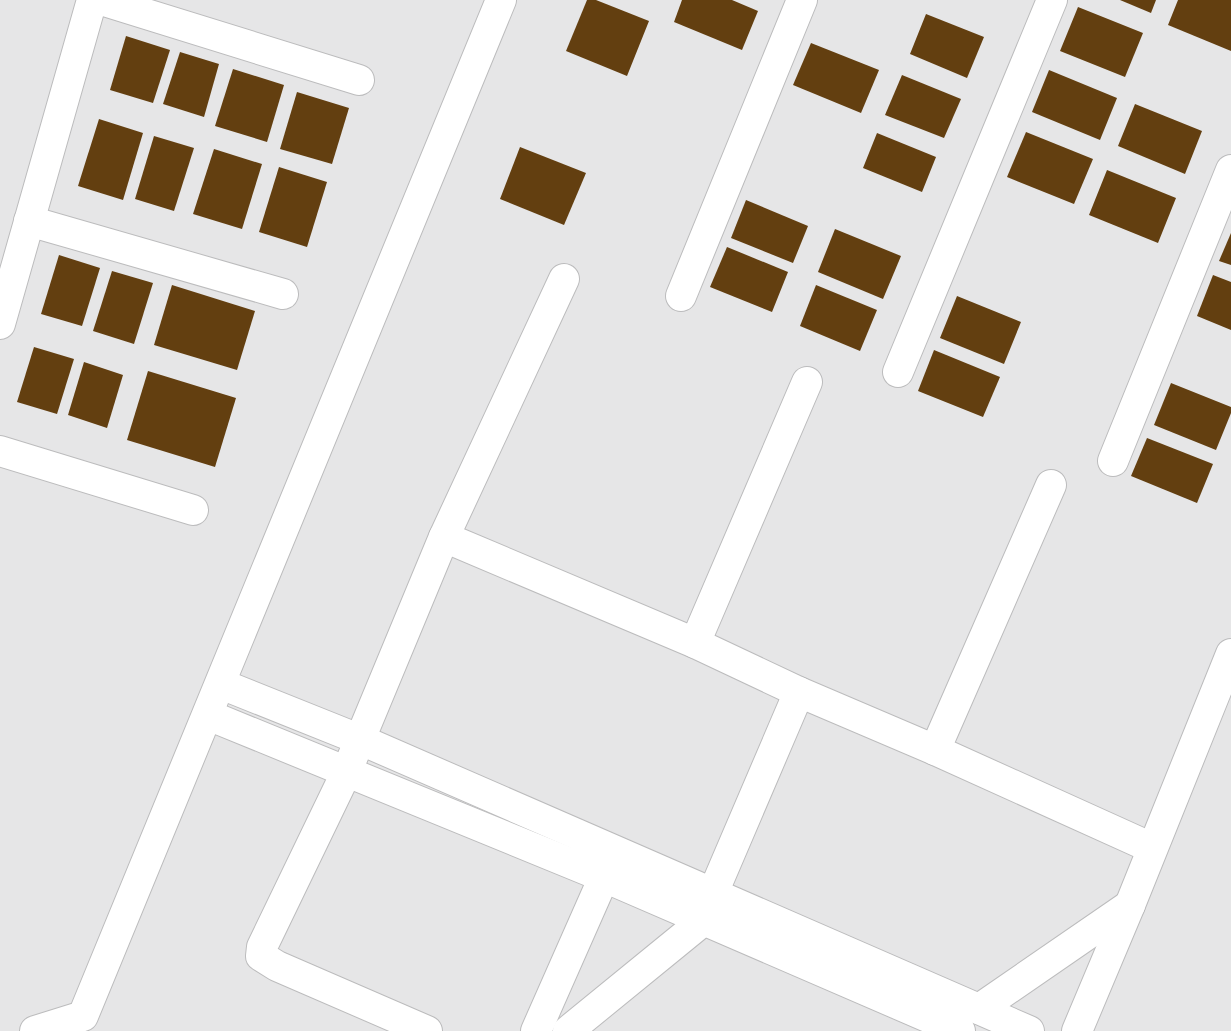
<svg xmlns="http://www.w3.org/2000/svg" width="1231" height="1031" viewBox="0 0 1231 1031" font-family="'Alegreya Sans',sans-serif">
<style>
.building{fill:#633f10}
.lines{fill:none;stroke-linecap:round;stroke-linejoin:round}
.minor-casing{stroke:#bcbcbd;stroke-width:32}
.minor{stroke:#fff;stroke-width:30}
</style>
<rect width="100%" height="100%" fill="#e6e6e7"/>
<!-- building -->
<g class="building">
<polygon points="587,0 596,0 649,21 627,76 566,51"/>
<polygon points="682,0 732,0 758,11 742,50 674,22"/>
<polygon points="1120,0 1156,0 1151,13"/>
<polygon points="1178,0 1231,0 1231,51 1168,25"/>
<polygon points="1078,7 1143,33 1125,77 1060,51"/>
<polygon points="926,14 984,37 967,78 910,54"/>
<polygon points="126,36 170,50 153,103 110,90"/>
<polygon points="811,43 879,70 861,113 793,85"/>
<polygon points="180,52 219,64 204,117 163,104"/>
<polygon points="233,69 284,85 267,142 215,126"/>
<polygon points="1049,70 1117,98 1100,140 1032,112"/>
<polygon points="902,75 961,99 944,138 885,115"/>
<polygon points="297,92 349,108 332,164 280,149"/>
<polygon points="1135,104 1202,131 1185,174 1118,146"/>
<polygon points="99,119 143,133 123,200 78,186"/>
<polygon points="1026,132 1093,159 1074,204 1007,177"/>
<polygon points="877,133 936,157 922,192 863,168"/>
<polygon points="154,136 194,148 174,211 135,199"/>
<polygon points="520,147 586,173 564,225 500,199"/>
<polygon points="214,149 262,164 242,229 193,214"/>
<polygon points="279,167 327,182 307,247 259,232"/>
<polygon points="1107,170 1176,198 1158,243 1089,215"/>
<polygon points="746,200 808,226 793,263 731,238"/>
<polygon points="835,229 901,256 883,299 818,272"/>
<polygon points="1231,233 1231,265 1219,261"/>
<polygon points="727,247 788,272 772,312 710,287"/>
<polygon points="59,255 100,268 82,326 41,314"/>
<polygon points="112,271 153,283 134,344 93,331"/>
<polygon points="1213,275 1231,282 1231,330 1197,316"/>
<polygon points="172,285 255,311 237,370 154,345"/>
<polygon points="816,285 877,310 860,351 800,326"/>
<polygon points="957,296 1021,322 1004,364 940,338"/>
<polygon points="34,347 74,359 57,414 17,402"/>
<polygon points="934,350 1000,377 983,417 918,391"/>
<polygon points="84,362 123,375 107,428 68,415"/>
<polygon points="148,371 236,398 215,467 127,440"/>
<polygon points="1171,383 1231,407 1231,413 1216,450 1154,425"/>
<polygon points="1147,438 1213,464 1197,503 1131,476"/>
</g>
<g class="lines">
<!-- minor casing -->
<g class="minor-casing">
<g id="minor">
<polyline points="101,0 359,80"/>
<polyline points="29,221 283,294"/>
<polyline points="681,296 802,0"/>
<polyline points="0,324 92,0"/>
<polyline points="898,372 1052,0"/>
<polyline points="0,451 193,510"/>
<polyline points="1113,461 1231,170"/>
<polyline points="444,537 695,643 799,692 935,750 1152,848"/>
<polyline points="695,643 807,382"/>
<polyline points="221,684 361,740 1029,1031"/>
<polyline points="208,715 604,877 960,1031"/>
<polyline points="935,750 1051,485"/>
<polyline points="713,893 799,692"/>
<polyline points="979,1009 1130,905"/>
<polyline points="35,1031 83,1016 501,0"/>
<polyline points="427,1031 277,966 261,956 262,947 346,773 444,537 564,279"/>
<polyline points="536,1031 604,877"/>
<polyline points="568,1031 704,920"/>
<polyline points="1077,1031 1130,905 1231,654"/>
</g>
</g>
<!-- minor -->
<use href="#minor" class="minor"/>
</g>
</svg>
